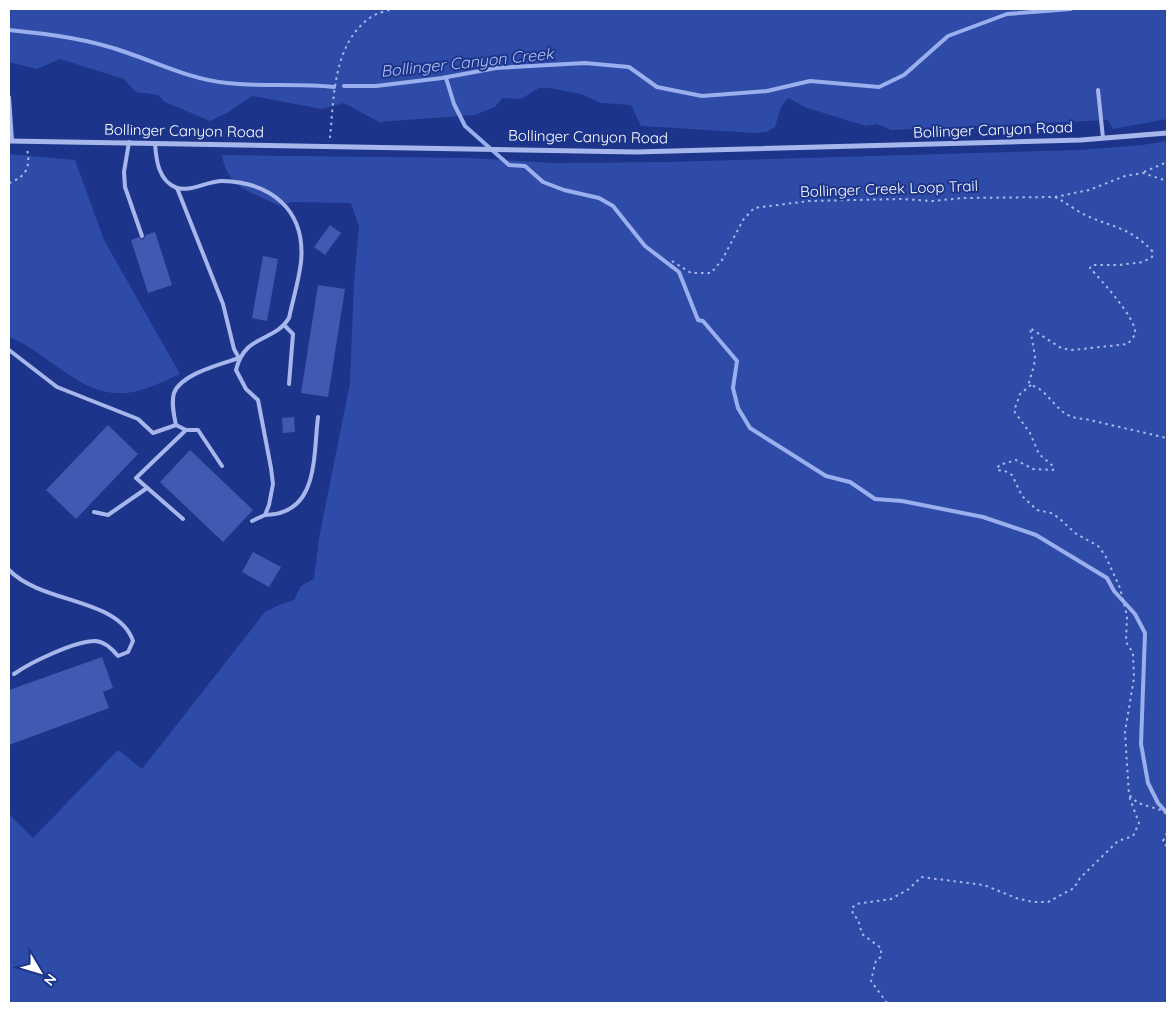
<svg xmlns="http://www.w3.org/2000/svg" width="1176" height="1012" viewBox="0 0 1176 1012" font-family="Quicksand,sans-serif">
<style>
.green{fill:#2f4ba8}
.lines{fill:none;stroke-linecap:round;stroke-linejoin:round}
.stream{stroke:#9aafee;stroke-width:4}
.building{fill:#405ab1}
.path{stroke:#a7b7ec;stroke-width:2;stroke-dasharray:2.5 4;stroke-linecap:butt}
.lane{stroke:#a7b7ec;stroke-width:4}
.street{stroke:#a7b7ec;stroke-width:5}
.labels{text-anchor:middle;stroke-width:4;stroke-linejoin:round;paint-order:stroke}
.street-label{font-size:15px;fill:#fff;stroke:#1c348a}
.water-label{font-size:16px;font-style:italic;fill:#b2c2f4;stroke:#1c348a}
</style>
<rect width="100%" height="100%" fill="#1c348a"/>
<!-- green -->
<g class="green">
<polygon points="9,9 1167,9 1167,119 1113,129 1108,120 891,130 877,124 866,126 807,108 788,98 781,107 775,127 767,132 756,133 641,126 631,105 601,103 581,94 549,88 539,88 521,99 502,98 495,107 475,115 379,122 344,103 322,109 252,96 227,113 210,121 165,102 158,95 136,92 124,79 60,59 37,69 9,62"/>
<path d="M1167,141V1003H9V814L33,838L118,750L142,769L265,612L279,605L294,600L301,586L314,579L319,538L350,383L354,282L359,227L351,203L292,202L279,206C252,191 228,190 222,155L468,158L553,163L666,162L1079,150L1142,145Z"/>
<path d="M9,154L75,160L104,240L180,374C166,380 149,389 133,392C83,402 51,353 9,337Z"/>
</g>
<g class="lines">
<!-- stream -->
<g class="stream">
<path d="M9,30C49,34 90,39 128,53C160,64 193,80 227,83C262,87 298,83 334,87"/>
<polyline points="446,78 454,104 465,126 509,165 525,166 543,182 564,190 599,198 613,206 645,246 679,272 698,320 703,321 737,361 733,388 738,408 750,428 826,476 850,482 875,499 902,501 983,517 1036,535 1107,578 1114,591 1135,614 1145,633 1141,744 1148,783 1158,803 1167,813"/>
<polyline points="344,86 376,86 442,78 496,68 585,63 629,67 657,87 702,96 767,91 810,81 879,87 904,75 948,36 1007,14 1071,9"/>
</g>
</g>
<!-- building -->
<g class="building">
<polygon points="330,225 341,233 325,255 314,247"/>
<polygon points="155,232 172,285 148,293 131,240 139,237 143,240 146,235"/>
<polygon points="263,256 278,259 267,321 252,318"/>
<polygon points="318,285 345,289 328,397 301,393"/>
<polygon points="294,417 295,432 283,433 282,418"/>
<polygon points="108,425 138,454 76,519 46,490"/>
<polygon points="190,450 253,510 223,542 160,482"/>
<polygon points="253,552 281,567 269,587 242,572"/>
<polygon points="102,657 113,688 103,692 109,708 9,745 9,690"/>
</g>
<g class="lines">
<!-- path -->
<g class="path">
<path d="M330,138C334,97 333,43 371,17C377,13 386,11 393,9"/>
<polyline points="1144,172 1167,162"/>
<path d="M9,183C26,177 31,167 27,149"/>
<path d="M1055,197C1063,201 1070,206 1078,211C1105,227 1128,224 1153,252L1152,257L1143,262L1119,265H1092L1090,268C1100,279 1138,320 1135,334C1134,337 1130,341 1128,344L1072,350L1061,348L1030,328L1035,356L1034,366L1029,382C1032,387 1038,387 1042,391C1058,405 1061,418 1085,419L1167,438"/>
<polyline points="672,261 691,273 711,273 722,260 743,220 754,208 809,201 901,199 933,201 963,198 1055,197 1089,190 1125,176 1143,173 1167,181"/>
<polyline points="1031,385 1020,394 1014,411 1030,433 1039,454 1054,467 1053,470 1033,469 1016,460 999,465 997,470 1005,471 1012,475 1022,496 1037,510 1051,513 1059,518 1075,533 1098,546 1105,555 1120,588 1127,616 1126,642 1133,653 1134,678 1125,732 1129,795 1138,803 1164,811 1167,816"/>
<polyline points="1167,833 1163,841 1167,847"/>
<polyline points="887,1003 871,981 876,960 881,957 881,948 862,934 858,919 853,915 852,908 856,904 891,899 909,889 921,877 984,885 1016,898 1033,902 1048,902 1074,888 1080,878 1118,841 1133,836 1139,823 1129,796"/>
</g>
<!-- lane -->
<g class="lane">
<polyline points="1098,90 1103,138"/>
<polyline points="9,97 12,141"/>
<polyline points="129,142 124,172 125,187 142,236"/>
<path d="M155,143C156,159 158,181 177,188C191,192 208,181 222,181C271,182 306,210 301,262C299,280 293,299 289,318C274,343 245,333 236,370L246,389L258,400L271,468L273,484L269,505L265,515L252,521"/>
<polyline points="285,326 293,334 289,384"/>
<path d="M9,350L57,387L138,419L153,433L176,425C174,415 171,403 174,393C181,374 221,364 239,358L234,349L223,304L177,188"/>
<polyline points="176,425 186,430 136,478 183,519"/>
<polyline points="186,430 198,430 222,466"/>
<polyline points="94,512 108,515 147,488"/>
<path d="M265,515C319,514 313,457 318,417"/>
<path d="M9,570C42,604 119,598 133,641L128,652L118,656C113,650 104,641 95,641C75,641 31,662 14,674"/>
</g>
<!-- street -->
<polyline class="street" points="9,141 636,152 1081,140 1167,133"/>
</g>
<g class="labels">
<!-- street labels -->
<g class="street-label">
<text transform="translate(993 130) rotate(-2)" y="5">Bollinger Canyon Road</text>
<text transform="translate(184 131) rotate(1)" y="5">Bollinger Canyon Road</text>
<text transform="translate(588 137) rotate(1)" y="5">Bollinger Canyon Road</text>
<text transform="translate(889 189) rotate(-2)" y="5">Bollinger Creek Loop Trail</text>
</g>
<!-- water labels -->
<g class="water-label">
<text transform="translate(467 62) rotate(-6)" y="6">Bollinger Canyon Creek</text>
</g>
</g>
<!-- border -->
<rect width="1176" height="1012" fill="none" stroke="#ffffff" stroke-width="20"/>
<!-- north arrow -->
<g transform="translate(40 972) rotate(128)" stroke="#1c348a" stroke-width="4" paint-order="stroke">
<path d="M0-4L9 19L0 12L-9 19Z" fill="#ffffff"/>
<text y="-8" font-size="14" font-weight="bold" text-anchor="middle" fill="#ffffff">N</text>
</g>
</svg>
